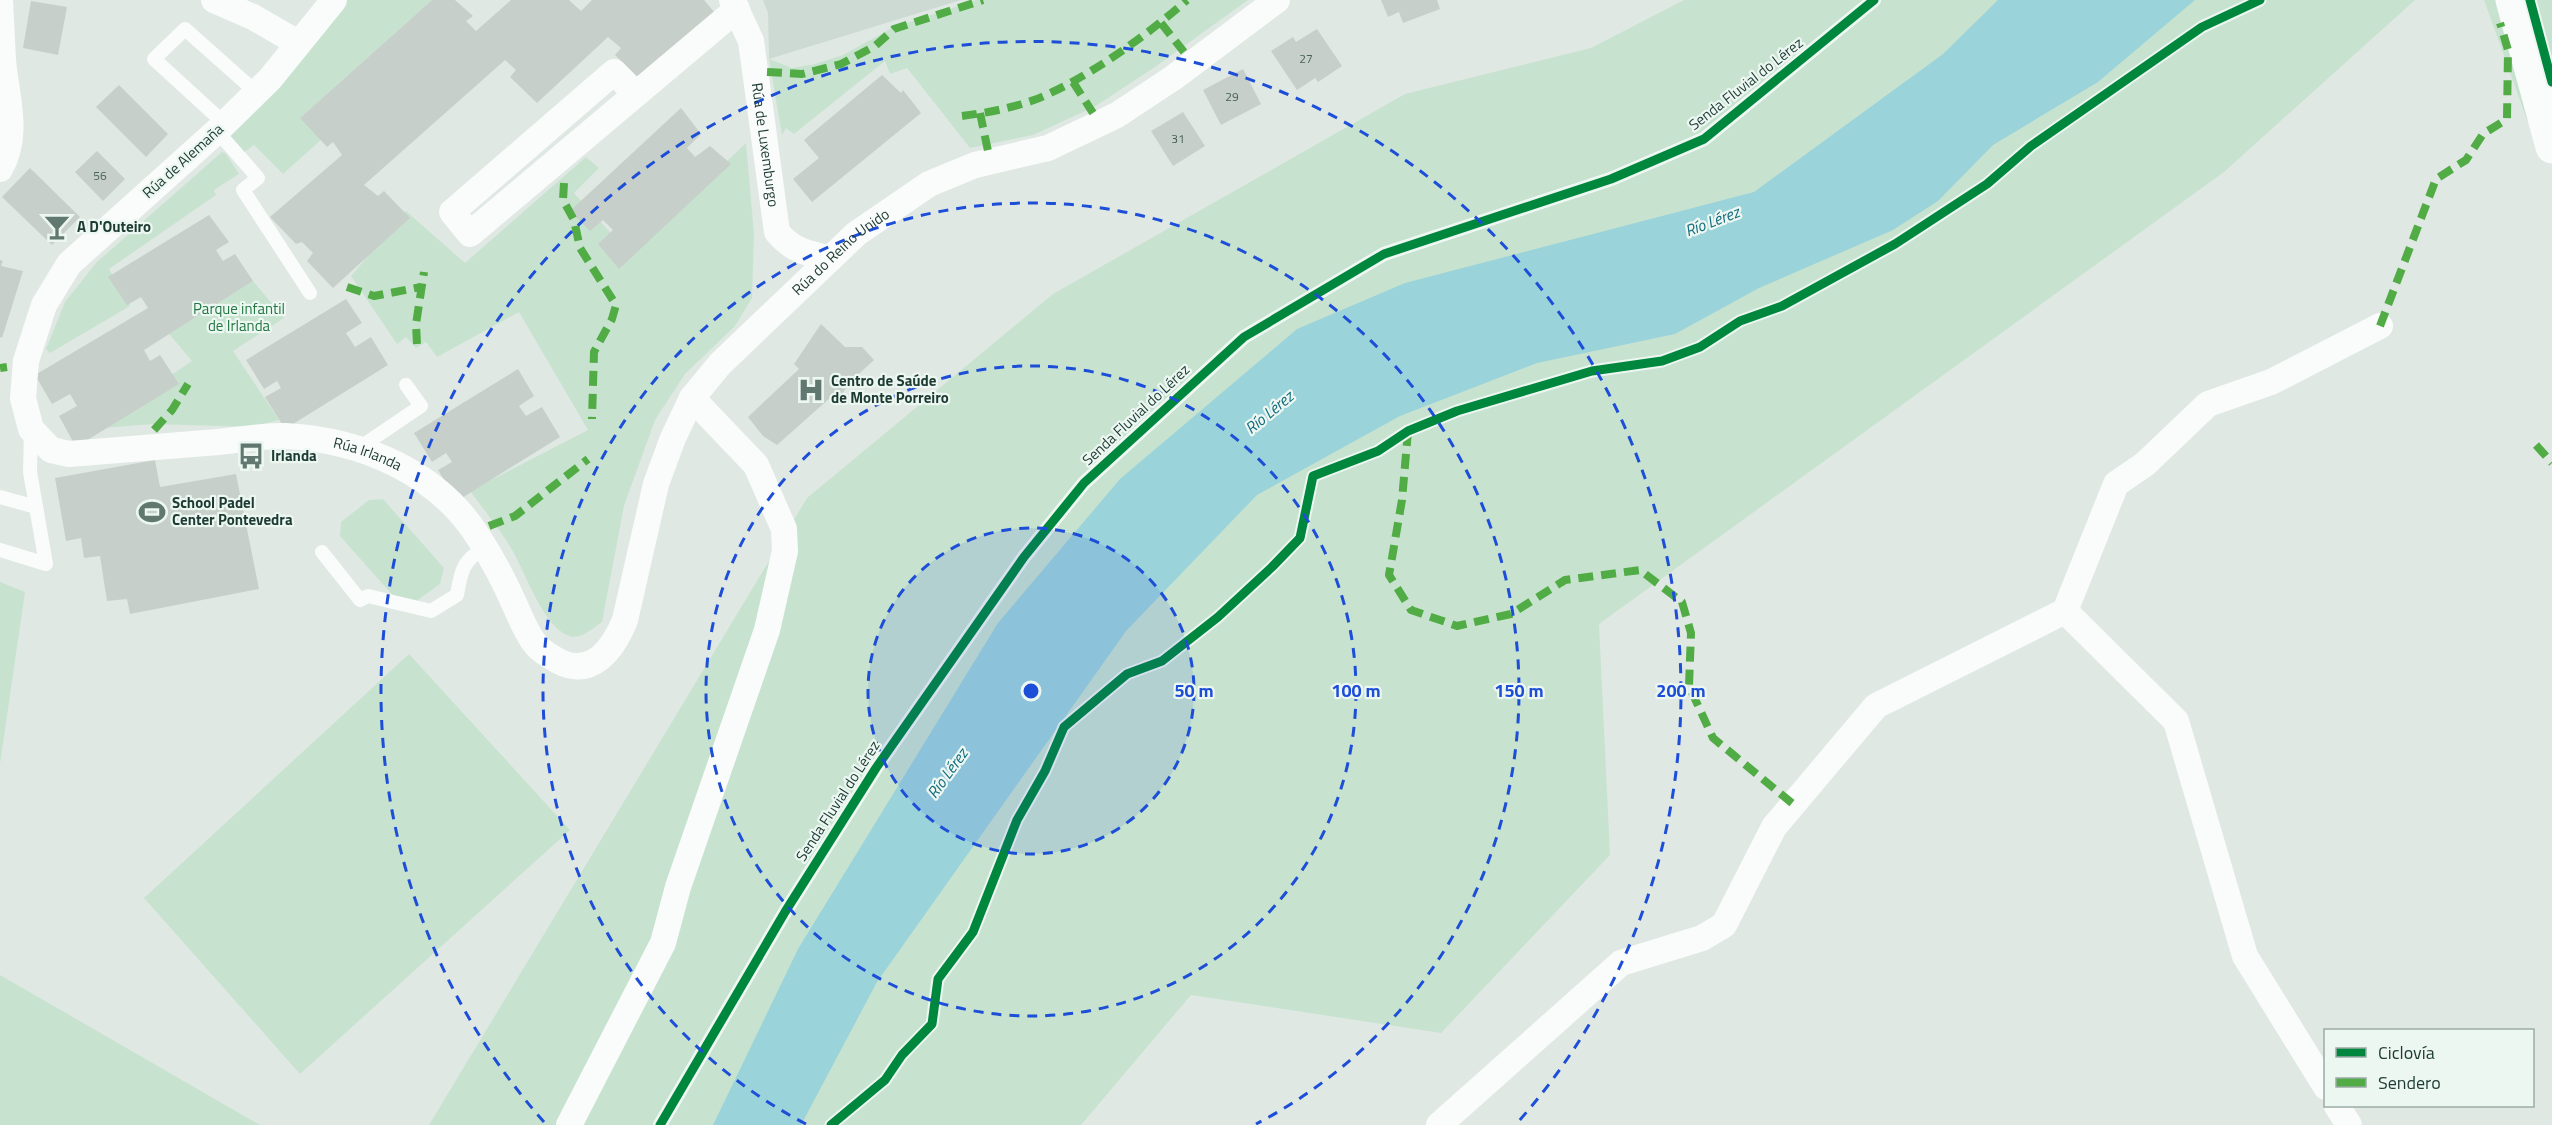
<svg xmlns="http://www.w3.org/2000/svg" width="2552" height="1125" viewBox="0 0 2552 1125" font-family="'Titillium Web',sans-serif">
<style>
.built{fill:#cddad4}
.green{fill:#c7e3cf}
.water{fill:#9bd3db}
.building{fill:#c7cfcb}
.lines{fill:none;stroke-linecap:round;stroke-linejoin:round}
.service{stroke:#fafcfb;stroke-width:14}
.minor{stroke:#fafcfb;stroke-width:26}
.tertiary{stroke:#fafcfb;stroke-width:33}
.quiet{stroke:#52ac45;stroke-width:8;stroke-dasharray:15 8;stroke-linecap:butt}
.cycleway-casing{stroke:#edf7f2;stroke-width:13}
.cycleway{stroke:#00873e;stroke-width:9}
.ring{fill:none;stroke:#1d4ed8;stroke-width:3;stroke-dasharray:10 8}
.labels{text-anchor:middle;stroke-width:4.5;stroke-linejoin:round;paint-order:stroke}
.number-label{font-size:12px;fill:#48615a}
.street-label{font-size:15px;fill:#1d3b33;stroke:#edf7f2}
.poi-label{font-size:15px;font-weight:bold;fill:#1d3b33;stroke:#edf7f2;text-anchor:start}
.park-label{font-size:15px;fill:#237743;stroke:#edf7f2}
.water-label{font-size:16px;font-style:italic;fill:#116b7d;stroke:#edf7f2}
.centre{fill:#1d4ed8;stroke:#edf7f2;stroke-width:3}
.ring-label{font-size:18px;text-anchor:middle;font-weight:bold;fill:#1d4ed8;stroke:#edf7f2;stroke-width:4.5;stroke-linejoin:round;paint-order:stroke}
</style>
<rect width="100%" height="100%" fill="#e0e8e4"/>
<!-- built -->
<polygon class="built" points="763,0 961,0 769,59 768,13"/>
<!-- green -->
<g class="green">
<polygon points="342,0 432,0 300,118 323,138 283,174 254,145 243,153 225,131"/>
<polygon points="976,0 1248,0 1155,67 1094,107 1033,135 970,148 907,68 890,74 885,61 794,134 786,128 782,135 769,59 792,68 815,64 843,55 892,28"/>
<polygon points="1684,0 2415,0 2224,172 1599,624 1610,855 1441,1033 1191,995 1081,1125 429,1125 807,498 1053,294 1405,94 1591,48"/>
<polygon points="2484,0 2552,0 2552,102 2527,120"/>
<path d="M746,143L754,234L752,298L735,326L685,374L655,420L624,506L602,622C593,628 581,640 569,636C543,627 525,571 511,548C499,528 484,510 470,491L588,430L519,312L437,357L426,342L416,348L406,337L397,344L351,276L406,211L465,263L586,157L599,168L574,193L630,254Z"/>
<polygon points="222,152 226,154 239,174 214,190 216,195 109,269 130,306 50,353 46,349 65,302 97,262"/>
<polygon points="253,281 284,318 233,351 279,420 251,427 153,424 90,429 192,361 169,334"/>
<polygon points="383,499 444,568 440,584 415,602 396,599 340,536 341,522 369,500"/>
<polygon points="0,582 25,592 0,764"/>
<polygon points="409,654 570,830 300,1074 144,898"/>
<polygon points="0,975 260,1125 0,1125"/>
</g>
<!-- water -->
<polygon class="water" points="1998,0 2195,0 2098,82 1993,145 1938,201 1893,230 1759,288 1675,334 1537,363 1400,416 1257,495 1126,631 877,982 801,1125 713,1125 798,949 998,623 1120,479 1297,329 1405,283 1754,192 1943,54"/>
<!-- building -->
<g class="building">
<polygon points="432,0 455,0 473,16 466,21 476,31 511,0 569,0 581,11 592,0 704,0 715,13 641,81 615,55 621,48 608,37 537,103 510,77 516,70 505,60 364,185 378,196 384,191 410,218 333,288 307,261 313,253 302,242 296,244 270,217 342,155 333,142 327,147 300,118"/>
<polygon points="1381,0 1437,0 1440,9 1403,23 1399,12 1388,17"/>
<polygon points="31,1 67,7 58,55 23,48"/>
<polygon points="1317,29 1342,66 1318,82 1315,78 1297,90 1271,51 1293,37 1296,42"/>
<polygon points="1243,69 1261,104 1221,125 1203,90"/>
<polygon points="882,75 901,93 903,90 921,113 812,202 793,179 819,158 804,140"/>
<polygon points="119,85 168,134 146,157 96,107"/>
<polygon points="681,108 701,134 687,148 695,157 710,146 731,164 619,269 598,244 613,230 603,220 590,231 570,211"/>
<polygon points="1183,112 1205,146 1173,166 1151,131"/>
<polygon points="97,151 125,179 103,201 75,172"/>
<polygon points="30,168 80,217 52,245 2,197"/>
<polygon points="209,215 229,242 216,250 223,261 235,254 253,281 144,350 150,361 160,355 179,384 76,447 59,416 77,406 70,394 52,404 35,375 148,308 141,297 127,305 108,277"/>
<polygon points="0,260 3,261 1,266 23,271 2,338 0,337"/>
<polygon points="346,299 362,323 346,333 355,347 371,337 388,365 285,429 265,397 281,388 277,381 264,389 246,360"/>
<polygon points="821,324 845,347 862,347 874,360 850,382 836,403 830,398 777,445 763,436 748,417 799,369 794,364"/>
<polygon points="518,369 534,396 519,406 526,416 542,407 560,437 457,501 438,470 452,462 446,453 432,462 414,433"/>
<polygon points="155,460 160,487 236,474 259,589 130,614 127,599 107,601 100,556 84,558 81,538 66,541 55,478"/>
</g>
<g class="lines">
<!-- service -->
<g class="service">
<polyline points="225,124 154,59 185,29 256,92"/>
<polyline points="217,131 258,178 243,190 310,293"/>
<polyline points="359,448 421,406 406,385"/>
<polyline points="0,497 36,507"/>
<polyline points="0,550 46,564 30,472 31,429"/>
<path d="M322,552L360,600L368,596L431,611L457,595C461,570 463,561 485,547"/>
<polyline points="660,1125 785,912 876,768 1024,557 1084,483 1244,337 1384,254 1611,179 1704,139 1874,0"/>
</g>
<!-- minor -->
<g class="minor">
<polyline points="214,0 253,17 298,43"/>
<path id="s1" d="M334,0L270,79L217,131L69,264L44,305L26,361L23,398L31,429L51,450L69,454C119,450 169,446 218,442C240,440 264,435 286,436C361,440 438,472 479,538C492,558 503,579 513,601C520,616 526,633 536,645C542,652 551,657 558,661C593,679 614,647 625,620L656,484L673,438L692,398L720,364L831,258L856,234L929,184L975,165L1048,148L1117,115L1173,78L1277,0"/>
<path id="s2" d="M732,0L751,41L777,232C793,251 808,254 831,258"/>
<polyline points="636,94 614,72 452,212 470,234 737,9"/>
<path d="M0,169C20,134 6,97 3,60C2,40 1,20 0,0"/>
<polyline points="2065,611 2176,721 2245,956 2326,1087"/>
<polyline points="2337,1106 2349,1125"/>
<polyline points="569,1125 663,943 678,887 767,630 785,551 784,529 756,465 692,398"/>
<polyline points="1439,1125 1621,963 1702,938 1724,925 1774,827 1876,706 2065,611 2116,484 2145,464 2208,404 2271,382 2380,326"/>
</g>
<!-- tertiary -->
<polyline class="tertiary" points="2512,0 2552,147"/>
<!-- quiet -->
<g class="quiet">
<polyline points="1161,23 1184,52"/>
<polyline points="767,72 802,74 841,64 875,46 894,29 983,0"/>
<polyline points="1073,82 1093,113"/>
<polyline points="980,113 988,151"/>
<path d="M962,116C986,113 1012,108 1034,100C1082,82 1148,35 1187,0"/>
<polyline points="564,183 563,200 574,220 580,248 616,305 612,319 594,352 592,419"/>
<polyline points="347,287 374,296 421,287"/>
<polyline points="2380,326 2436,179 2466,160 2483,134 2507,119 2508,50 2500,23"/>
<polyline points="417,344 416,324 424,272"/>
<polyline points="0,368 7,367"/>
<polyline points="154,430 172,410 188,384"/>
<polyline points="1408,431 1402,500 1389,575 1411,610 1457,626 1511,614 1565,580 1640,570 1682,602 1691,633 1689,686 1713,738 1793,804"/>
<polyline points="2536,445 2552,463"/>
<polyline points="489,526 515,516 588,459"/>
</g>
<!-- cycleway casing -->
<g class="cycleway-casing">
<g id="cycleway">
<polyline points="2530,0 2552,82"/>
<polyline points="660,1125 785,912 876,768 1024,557 1084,483 1244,337 1384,254 1611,179 1704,139 1874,0"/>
<polyline points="831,1125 885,1080 902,1055 932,1024 938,979 973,932 1017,820 1045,771 1064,727 1127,674 1162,661 1218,617 1272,567 1300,538 1313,476 1378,451 1408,431 1457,411 1592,371 1662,361 1700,347 1740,321 1782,306 1895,244 1987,184 2031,146 2202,27 2260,0"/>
</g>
</g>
<!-- cycleway -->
<use href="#cycleway" class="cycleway"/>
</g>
<!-- distance rings -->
<circle cx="1031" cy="691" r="163" fill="#1d4ed8" fill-opacity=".12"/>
<g class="ring">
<circle cx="1031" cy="691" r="163"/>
<circle cx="1031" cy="691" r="325"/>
<path d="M806 1124A488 488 0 1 1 1256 1124"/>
<path d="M544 1122A650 650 0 1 1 1518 1122"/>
</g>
<!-- icons -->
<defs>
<g id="bar-bare" transform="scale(2.07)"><path d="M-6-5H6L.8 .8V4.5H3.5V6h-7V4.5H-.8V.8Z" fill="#617871" stroke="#edf7f2" stroke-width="2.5" paint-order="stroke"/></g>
<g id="hospital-bare" transform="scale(2.07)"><path d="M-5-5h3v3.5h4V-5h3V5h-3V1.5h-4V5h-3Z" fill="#617871" stroke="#edf7f2" stroke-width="2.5" paint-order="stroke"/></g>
<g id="bus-bare" transform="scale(2.07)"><path d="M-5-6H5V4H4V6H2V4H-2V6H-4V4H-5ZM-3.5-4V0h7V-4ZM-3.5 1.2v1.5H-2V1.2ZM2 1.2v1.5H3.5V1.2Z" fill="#617871" stroke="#edf7f2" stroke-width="2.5" paint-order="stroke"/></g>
<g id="stadium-bare" transform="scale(2.07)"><path d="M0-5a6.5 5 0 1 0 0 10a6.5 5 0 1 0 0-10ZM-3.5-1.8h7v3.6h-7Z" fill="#617871" stroke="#edf7f2" stroke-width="2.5" paint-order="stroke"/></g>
</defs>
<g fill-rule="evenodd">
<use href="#bar-bare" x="57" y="227"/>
<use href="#hospital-bare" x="811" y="390"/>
<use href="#bus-bare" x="251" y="456"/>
<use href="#stadium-bare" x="152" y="512"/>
</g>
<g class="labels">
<!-- number labels -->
<g class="number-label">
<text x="1306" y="63">27</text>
<text x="1232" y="101">29</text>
<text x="1178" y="143">31</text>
<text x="100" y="180">56</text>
</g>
<!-- street labels -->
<g class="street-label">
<text transform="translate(1746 84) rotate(-38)" y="5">Senda Fluvial do Lérez</text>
<text dy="5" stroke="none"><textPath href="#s2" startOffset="150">Rúa de Luxemburgo</textPath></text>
<text transform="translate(183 161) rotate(-42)" y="5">Rúa de Alemaña</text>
<text dy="5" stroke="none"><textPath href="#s1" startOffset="1724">Rúa do Reino Unido</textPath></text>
<text transform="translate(1136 415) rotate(-43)" y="5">Senda Fluvial do Lérez</text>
<text dy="5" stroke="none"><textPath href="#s1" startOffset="900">Rúa Irlanda</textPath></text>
<text transform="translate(838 801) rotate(-57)" y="5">Senda Fluvial do Lérez</text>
</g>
<!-- poi labels -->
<g class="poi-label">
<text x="77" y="232">A D'Outeiro</text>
<text x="831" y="386">Centro de Saúde<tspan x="831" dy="17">de Monte Porreiro</tspan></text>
<text x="271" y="461">Irlanda</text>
<text x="172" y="508">School Padel<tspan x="172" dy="17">Center Pontevedra</tspan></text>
</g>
<!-- park labels -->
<g class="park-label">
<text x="239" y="314">Parque infantil<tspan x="239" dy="17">de Irlanda</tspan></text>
</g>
<!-- water labels -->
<g class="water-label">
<text transform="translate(1712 221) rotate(-21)" y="6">Río Lérez</text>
<text transform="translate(1269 412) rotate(-40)" y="6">Río Lérez</text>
<text transform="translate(947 773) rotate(-54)" y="6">Río Lérez</text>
</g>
</g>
<circle cx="1031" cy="691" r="9" class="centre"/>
<g class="ring-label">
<text x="1194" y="697">50 m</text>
<text x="1356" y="697">100 m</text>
<text x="1519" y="697">150 m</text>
<text x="1681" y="697">200 m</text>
</g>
<!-- legend -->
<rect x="2324" y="1029" width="210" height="78" fill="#edf7f2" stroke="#9aaca6" stroke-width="1.5"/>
<rect x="2336" y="1048" width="30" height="9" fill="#00873e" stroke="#9aaca6" stroke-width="1.5"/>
<text x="2378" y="1059" font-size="18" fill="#1d3b33">Ciclovía</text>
<rect x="2336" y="1078" width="30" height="9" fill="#52ac45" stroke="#9aaca6" stroke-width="1.5"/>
<text x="2378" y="1089" font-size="18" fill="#1d3b33">Sendero</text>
</svg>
